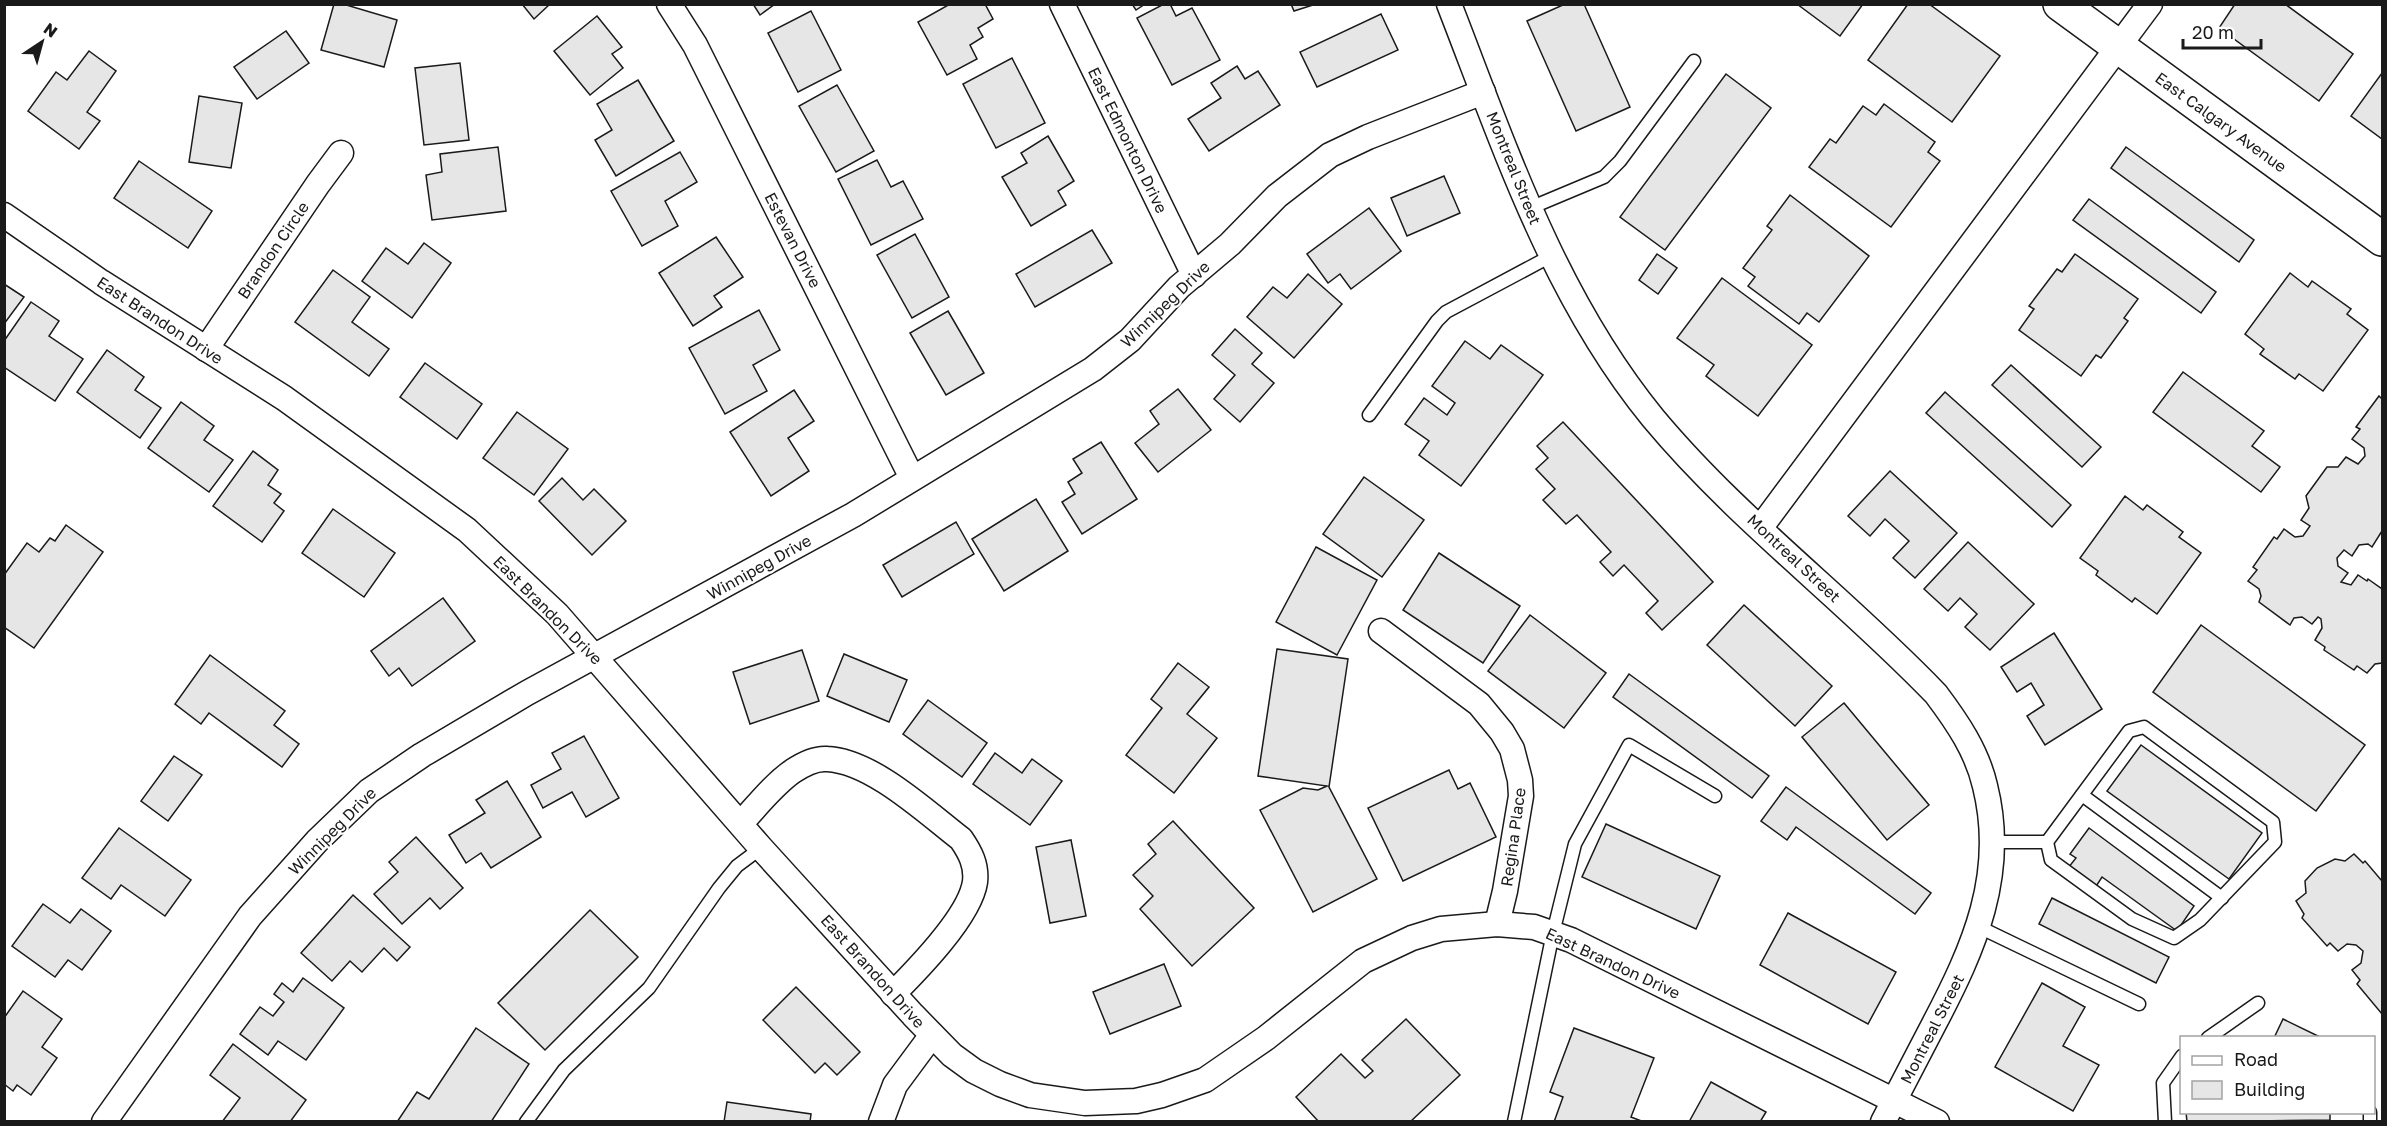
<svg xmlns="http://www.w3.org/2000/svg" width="2387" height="1126" viewBox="0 0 2387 1126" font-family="'Golos Text',sans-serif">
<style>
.building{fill:#e6e6e6;stroke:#1a1a1a;stroke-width:1.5}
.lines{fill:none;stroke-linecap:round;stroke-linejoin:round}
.lane-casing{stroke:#1a1a1a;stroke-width:15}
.street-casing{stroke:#1a1a1a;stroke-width:27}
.secondary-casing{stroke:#1a1a1a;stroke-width:36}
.lane{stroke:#fff;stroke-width:12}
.street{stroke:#fff;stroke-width:24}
.secondary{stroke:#fff;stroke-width:33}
.labels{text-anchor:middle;stroke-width:4.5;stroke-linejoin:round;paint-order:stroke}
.street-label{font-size:16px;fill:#1a1a1a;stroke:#fff}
</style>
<rect width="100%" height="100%" fill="#fff"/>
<!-- building -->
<g class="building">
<polygon points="334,4 343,4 397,20 384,67 321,50"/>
<polygon points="522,4 550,4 534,19"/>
<polygon points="753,4 775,4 760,15"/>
<polygon points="950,4 985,4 993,19 978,28 983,37 970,45 977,59 947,75 918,22"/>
<polygon points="1132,4 1145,4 1136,10"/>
<polygon points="1164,4 1170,4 1176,16 1192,8 1220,60 1172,85 1137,18"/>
<polygon points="1291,4 1316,4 1294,11"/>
<polygon points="1565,4 1584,4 1630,107 1576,131 1527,21"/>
<polygon points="1797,4 1863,4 1840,36"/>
<polygon points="1908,4 1929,4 2000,56 1952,122 1868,60"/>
<polygon points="2235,4 2285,4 2353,54 2319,101 2219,28"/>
<polygon points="811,11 841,70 798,92 768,33"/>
<polygon points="1381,14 1398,50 1317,87 1300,52"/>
<polygon points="597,16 622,47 612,54 623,68 590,95 554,51"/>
<polygon points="286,31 309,63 257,99 234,67"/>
<polygon points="89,51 116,71 87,112 100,121 79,149 28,111 56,72 67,80"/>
<polygon points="1012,58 1045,123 996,148 963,84"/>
<polygon points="460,63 469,140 424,145 415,68"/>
<polygon points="1237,66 1245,79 1258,71 1280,105 1209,151 1188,119 1221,98 1211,83"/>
<polygon points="2382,73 2382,139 2351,116"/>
<polygon points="1726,74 1771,108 1665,250 1620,217"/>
<polygon points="638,80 674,141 616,176 595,140 612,130 597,104"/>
<polygon points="837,85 874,151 836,172 799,106"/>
<polygon points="199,96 242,103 231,168 189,162"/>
<polygon points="1884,104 1935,142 1928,152 1940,161 1891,227 1809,167 1830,139 1836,143 1863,106 1876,115"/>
<polygon points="1048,136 1074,181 1058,191 1066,205 1031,226 1002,177 1027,163 1021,153"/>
<polygon points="498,147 506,211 432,220 426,175 442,172 440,154"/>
<polygon points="2126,147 2254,240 2239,262 2111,168"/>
<polygon points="680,152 697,182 665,201 678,226 642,246 611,191"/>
<polygon points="877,160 891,187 903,181 923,219 871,245 838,179"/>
<polygon points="139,161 212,211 188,248 114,198"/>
<polygon points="1444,176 1460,213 1407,236 1391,198"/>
<polygon points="1790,195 1869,256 1819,322 1807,313 1799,324 1748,286 1755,277 1743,268 1772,230 1767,226"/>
<polygon points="2089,199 2216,292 2201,313 2073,220"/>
<polygon points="1369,208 1401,251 1351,289 1340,274 1328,283 1307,254"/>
<polygon points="1092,230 1112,263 1035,307 1016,274"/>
<polygon points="915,234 949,297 912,318 877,255"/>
<polygon points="716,237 743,277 714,296 722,307 693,326 659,273"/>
<polygon points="424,243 451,263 412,318 362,281 386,248 408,264"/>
<polygon points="1657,254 1677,268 1658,294 1639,280"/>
<polygon points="2075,254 2138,299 2124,318 2128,321 2101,358 2096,355 2081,376 2019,330 2034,309 2029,306 2057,269 2062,272"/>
<polygon points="333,270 370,297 352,322 389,349 369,376 295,322"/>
<polygon points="2290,273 2308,287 2312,281 2351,309 2347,314 2368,330 2323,391 2299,374 2295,379 2260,354 2264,349 2245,334"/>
<polygon points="1308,274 1342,304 1294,358 1247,317 1273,287 1287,298"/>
<polygon points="1722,278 1812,345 1758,416 1706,376 1714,365 1677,338"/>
<polygon points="4,284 24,297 4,324"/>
<polygon points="31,302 59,321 49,336 83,359 55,401 4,367 4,341"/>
<polygon points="759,310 780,350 753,365 767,391 725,414 689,348"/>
<polygon points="948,311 984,373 946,395 910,333"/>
<polygon points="1235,329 1262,353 1252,364 1274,383 1240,422 1214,399 1235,375 1212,355"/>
<polygon points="1465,341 1490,359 1501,345 1543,375 1461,486 1419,455 1429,441 1405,424 1424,398 1447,415 1455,403 1432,386"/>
<polygon points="107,350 144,377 135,390 161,408 140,438 77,392"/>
<polygon points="425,363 482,404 457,439 400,397"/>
<polygon points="2011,365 2101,447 2082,467 1992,385"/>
<polygon points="2183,372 2264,431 2252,446 2280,467 2261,492 2153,412"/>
<polygon points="1178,389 1211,430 1158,472 1135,443 1159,424 1150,411"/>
<polygon points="794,390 814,421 788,438 809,471 771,496 730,432"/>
<polygon points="1945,392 2071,505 2052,527 1926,413"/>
<polygon points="2379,396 2382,399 2382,531 2372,547 2368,544 2359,545 2352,556 2344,550 2337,558 2338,566 2348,573 2341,582 2351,585 2358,575 2367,581 2368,579 2382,589 2382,663 2375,664 2367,673 2357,666 2354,670 2324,650 2325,647 2315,640 2322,628 2321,619 2318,617 2312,624 2302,617 2294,618 2290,625 2259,602 2261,596 2259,589 2248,581 2257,570 2253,567 2274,537 2277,539 2284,529 2295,537 2303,536 2310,526 2301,520 2309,508 2306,496 2327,467 2338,467 2346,457 2358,464 2365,456 2364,448 2352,439 2360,429 2356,427"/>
<polygon points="181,402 214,426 204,440 233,460 209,492 148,448"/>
<polygon points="517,412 568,449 534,495 483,458"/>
<polygon points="1563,422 1713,582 1662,630 1646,613 1658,601 1624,565 1613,576 1600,562 1611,552 1577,515 1566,524 1543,500 1555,489 1536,469 1548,458 1537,446"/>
<polygon points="1101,442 1137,499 1082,534 1062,502 1075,494 1068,482 1082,473 1073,459"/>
<polygon points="253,451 278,470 268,485 281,494 274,503 284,511 262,542 213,506"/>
<polygon points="1890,471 1957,533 1915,578 1893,558 1909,541 1885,519 1870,536 1848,516"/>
<polygon points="1364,477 1424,520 1382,577 1323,534"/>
<polygon points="562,478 583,500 594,489 626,521 592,555 539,501"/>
<polygon points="2125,496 2143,510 2147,505 2183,532 2179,537 2201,553 2157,614 2135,598 2132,602 2096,575 2098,571 2080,558"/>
<polygon points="1036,499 1068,551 1004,591 972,539"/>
<polygon points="333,509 395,553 364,597 302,553"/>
<polygon points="956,522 974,554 902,597 883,565"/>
<polygon points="66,525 103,552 34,648 4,627 4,575 27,543 39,552 50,538 55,541"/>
<polygon points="1968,542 2034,604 1990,650 1965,627 1977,614 1960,598 1948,611 1924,589"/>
<polygon points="1316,547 1377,580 1337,655 1276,622"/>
<polygon points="1439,553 1520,606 1483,663 1403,610"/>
<polygon points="443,598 475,641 412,686 399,668 389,676 371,651"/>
<polygon points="1744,605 1832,686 1795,726 1707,645"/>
<polygon points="1530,615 1606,673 1564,728 1488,671"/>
<polygon points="2201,625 2365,745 2316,811 2153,692"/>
<polygon points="2054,633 2102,709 2045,745 2027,716 2044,705 2031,683 2017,692 2001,667"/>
<polygon points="1277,649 1348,659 1329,787 1377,879 1313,912 1260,810 1303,788 1318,790 1327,786 1258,776"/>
<polygon points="802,650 819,701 750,724 733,672"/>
<polygon points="844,654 907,680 889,722 827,696"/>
<polygon points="210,655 285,711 274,725 299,744 282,767 209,713 201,724 175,704"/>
<polygon points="1178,663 1209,687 1187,714 1217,738 1174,793 1126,755 1162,708 1151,699"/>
<polygon points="1629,674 1769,776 1752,798 1613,697"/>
<polygon points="928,700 987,743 962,777 903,734"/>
<polygon points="1844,703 1929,805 1887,840 1802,737"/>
<polygon points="584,736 619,798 586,817 572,792 543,808 531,785 561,769 552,753"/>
<polygon points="2141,745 2262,833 2229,879 2107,791"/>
<polygon points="995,753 1022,773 1032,759 1062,781 1030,825 973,784"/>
<polygon points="174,756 202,775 168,821 141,801"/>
<polygon points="1449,770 1458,789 1470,783 1496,837 1403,881 1368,808"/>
<polygon points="507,781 541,837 491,868 481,853 466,863 449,835 485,813 476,800"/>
<polygon points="1786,787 1931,893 1915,914 1796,827 1787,840 1761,821"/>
<polygon points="1173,821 1254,908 1192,966 1140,909 1153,896 1133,875 1156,854 1148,844"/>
<polygon points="1606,824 1720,876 1696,929 1582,877"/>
<polygon points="119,828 191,880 165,916 121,885 111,899 82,878"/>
<polygon points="2089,828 2194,906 2177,931 2102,877 2095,888 2068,868 2076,858 2070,854"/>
<polygon points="416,837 463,888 440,909 430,898 402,924 374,894 398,872 389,862"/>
<polygon points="1071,840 1086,916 1050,923 1036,847"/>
<polygon points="2354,854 2363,863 2365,861 2382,881 2382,1014 2357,984 2360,980 2352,970 2361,963 2363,951 2356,945 2347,944 2338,951 2330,943 2327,946 2302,918 2304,914 2296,901 2306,893 2305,881 2317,868 2335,859 2345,861"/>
<polygon points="353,895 410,947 397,961 384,948 362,972 350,961 332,981 301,953"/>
<polygon points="2052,898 2169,957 2156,983 2039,924"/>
<polygon points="43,904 70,923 81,909 111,931 82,970 68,960 55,977 12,946"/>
<polygon points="590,910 638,957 545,1050 498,1003"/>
<polygon points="1788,913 1896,972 1868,1024 1760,965"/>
<polygon points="1164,964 1181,1006 1110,1034 1093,992"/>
<polygon points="303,978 344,1008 306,1060 278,1041 268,1055 240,1034 260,1007 273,1016 284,1002 274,994 282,983 293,992"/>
<polygon points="2042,983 2085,1007 2063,1046 2099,1065 2073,1111 1995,1067"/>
<polygon points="796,987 860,1052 837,1075 825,1063 815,1073 763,1020"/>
<polygon points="23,991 62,1019 42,1047 57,1058 31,1095 17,1085 13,1091 4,1084 4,1018"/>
<polygon points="1406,1019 1460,1075 1410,1122 1319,1122 1296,1097 1341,1054 1365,1078 1373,1071 1362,1060"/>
<polygon points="2283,1019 2322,1038 2274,1038"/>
<polygon points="476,1028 529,1064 491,1122 397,1122 417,1092 429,1099"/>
<polygon points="1574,1028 1654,1058 1631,1117 1644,1122 1554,1122 1563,1097 1550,1092"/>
<polygon points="233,1044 306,1100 290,1122 222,1122 240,1098 210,1075"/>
<polygon points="1711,1082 1766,1112 1760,1122 1689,1122"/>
<polygon points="727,1102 811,1114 810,1122 724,1122"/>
<polygon points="2186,1112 2330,1112 2330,1120 2187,1122"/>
</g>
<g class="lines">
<!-- lane casing -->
<g class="lane-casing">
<g id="lane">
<polyline points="1530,208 1604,177 1620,161 1694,61"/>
<polyline points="1369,415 1437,321 1446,312 1551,256"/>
<polygon points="2144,727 2273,822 2275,842 2200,920 2174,938 2132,919 2051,860 2047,842 2129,731"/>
<polyline points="2082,795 2222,898"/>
<polyline points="1992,842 2047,842"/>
<polyline points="1979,927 2139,1004"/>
<polyline points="2208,1038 2258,1003"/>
<polyline points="2370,1112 2370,1122"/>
<polyline points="526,1122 564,1070 649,988 719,888 737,866 761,848"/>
<polyline points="1514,1122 1553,933 1575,844 1629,745 1715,796"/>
<polyline points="2165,1122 2163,1083 2182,1056"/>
</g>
</g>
<!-- street casing -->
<g class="street-casing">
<g id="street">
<polyline points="669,4 695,45 912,478"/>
<polyline points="1062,4 1194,275"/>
<path d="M1449,4C1505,148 1554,297 1653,418C1737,519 1845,599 1936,694C1957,722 1977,751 1985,786C2007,874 1974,948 1934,1024C1917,1057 1900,1089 1883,1122"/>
<polyline points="4,215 101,282 284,398 467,530 557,614 761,848 913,1015 952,1055 974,1071 1000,1084 1030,1095 1085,1103 1136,1101 1162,1095 1205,1080 1266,1038 1363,961 1412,938 1441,929 1497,924 1534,927 1571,940 1937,1122"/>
<polyline points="206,349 318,184 341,153"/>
<polyline points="1761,527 2150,4"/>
<polyline points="1381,631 1479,704 1502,732 1512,749 1520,780 1521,796 1505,891 1497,924"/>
<path d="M741,823C757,806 773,785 793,771C802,765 816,758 827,759C872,761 926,812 961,839C970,852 977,865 975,882C970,916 917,970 893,994"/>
<polyline points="104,1122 250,916 317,841 369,791 422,755 527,693 853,515 1093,369 1130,340 1179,287 1230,244 1277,196 1330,155 1368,137 1483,92"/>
<polyline points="881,1122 895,1085 932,1035"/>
</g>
</g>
<!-- secondary casing -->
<g class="secondary-casing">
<polyline id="secondary" points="2060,4 2382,239"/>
</g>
<!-- lane -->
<use href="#lane" class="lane"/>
<!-- street -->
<use href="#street" class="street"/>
<!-- secondary -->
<use href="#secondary" class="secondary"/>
</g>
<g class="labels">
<!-- street labels -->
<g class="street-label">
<text transform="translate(2221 122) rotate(36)" y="6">East Calgary Avenue</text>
<text transform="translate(1128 140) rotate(64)" y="6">East Edmonton Drive</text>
<text transform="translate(1514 168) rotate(68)" y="6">Montreal Street</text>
<text transform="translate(793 240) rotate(63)" y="6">Estevan Drive</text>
<text transform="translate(273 250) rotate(-56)" y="6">Brandon Circle</text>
<text transform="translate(1165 304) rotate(-44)" y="6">Winnipeg Drive</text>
<text transform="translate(160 320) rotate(33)" y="6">East Brandon Drive</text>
<text transform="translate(1794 558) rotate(43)" y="6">Montreal Street</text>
<text transform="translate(759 567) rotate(-29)" y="6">Winnipeg Drive</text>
<text transform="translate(548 610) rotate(45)" y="6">East Brandon Drive</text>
<text transform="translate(332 831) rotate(-45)" y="6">Winnipeg Drive</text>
<text transform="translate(1513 837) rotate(-82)" y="6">Regina Place</text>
<text transform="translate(1613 963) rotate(25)" y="6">East Brandon Drive</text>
<text transform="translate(873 971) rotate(48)" y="6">East Brandon Drive</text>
<text transform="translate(1932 1029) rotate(-63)" y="6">Montreal Street</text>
</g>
</g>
<!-- border -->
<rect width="2387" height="1126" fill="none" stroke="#1a1a1a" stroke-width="12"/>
<!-- legend -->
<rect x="2180" y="1036" width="195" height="78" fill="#ffffff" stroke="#a3a3a3" stroke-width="1.5"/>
<rect x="2192" y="1056" width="30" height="9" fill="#ffffff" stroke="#a3a3a3" stroke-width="1.5"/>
<text x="2234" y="1066" font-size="18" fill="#1a1a1a">Road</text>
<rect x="2192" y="1081" width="30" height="18" fill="#e6e6e6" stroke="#a3a3a3" stroke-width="1.5"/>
<text x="2234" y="1096" font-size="18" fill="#1a1a1a">Building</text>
<!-- north arrow -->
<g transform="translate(42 42) rotate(36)" stroke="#ffffff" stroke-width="4.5" paint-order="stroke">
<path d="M0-4.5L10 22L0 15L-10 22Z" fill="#1a1a1a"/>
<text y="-9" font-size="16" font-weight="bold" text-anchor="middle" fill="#1a1a1a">N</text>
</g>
<!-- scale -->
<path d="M2183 39v9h78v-9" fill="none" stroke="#1a1a1a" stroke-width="3"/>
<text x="2192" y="39" font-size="18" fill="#1a1a1a" stroke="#ffffff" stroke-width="4.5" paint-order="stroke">20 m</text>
</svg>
